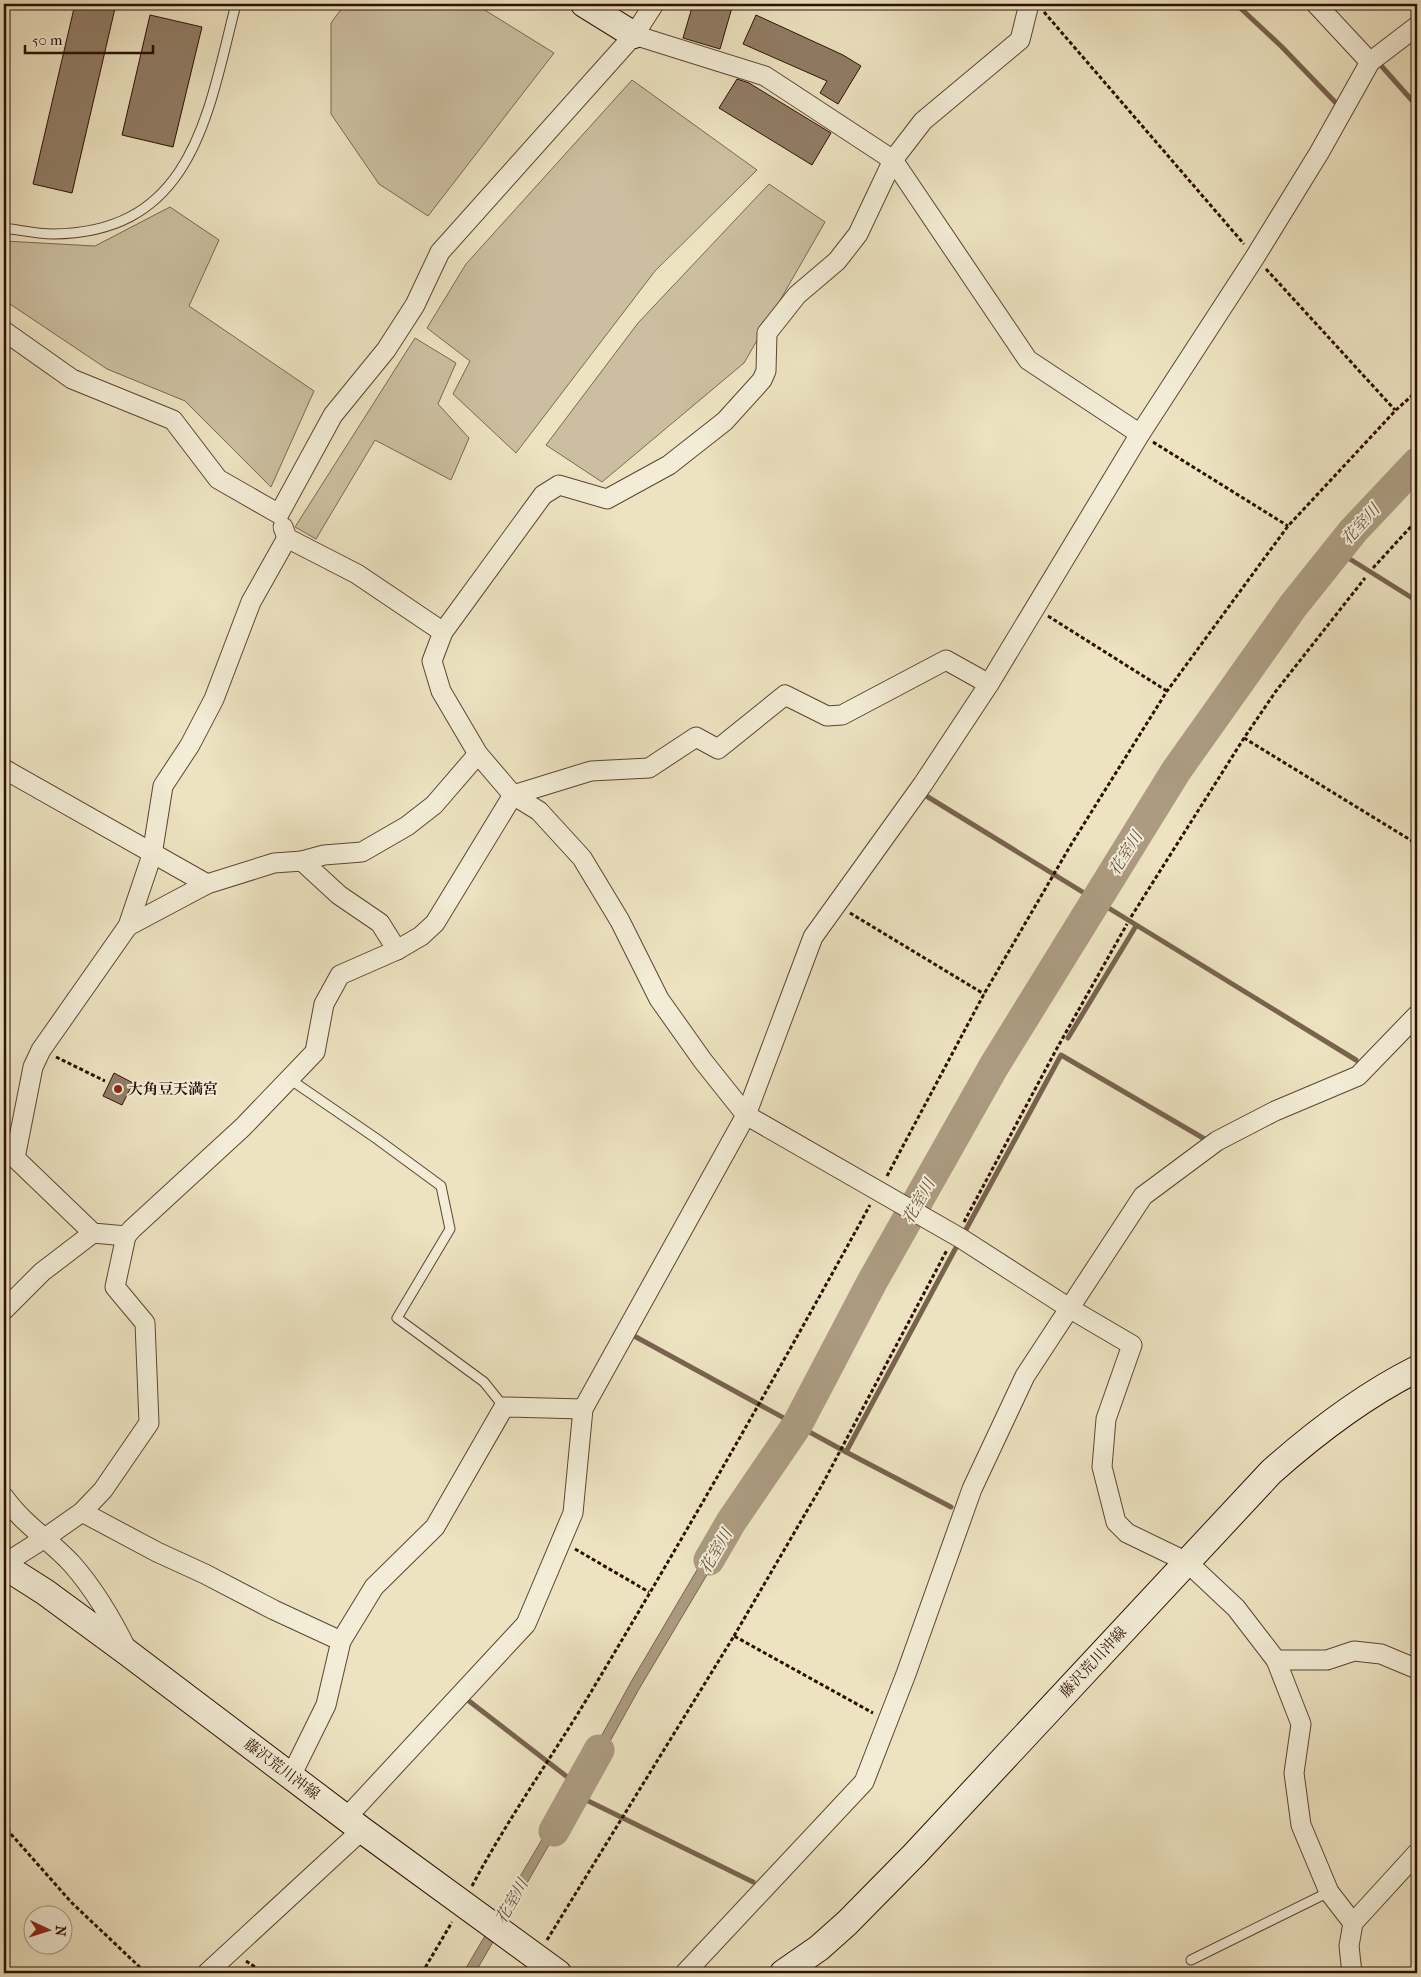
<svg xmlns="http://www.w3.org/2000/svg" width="1421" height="1977" viewBox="0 0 1421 1977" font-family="'IM FELL French Canon','Noto Serif JP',serif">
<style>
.green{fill:#ccbfa1;stroke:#7c6752}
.water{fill:#ac9b81;stroke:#79634f}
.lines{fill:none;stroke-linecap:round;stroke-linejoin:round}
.stream{stroke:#79634f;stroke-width:5}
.river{stroke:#ac9b81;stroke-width:31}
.building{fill:#917d66;stroke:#2d0f04}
.lane-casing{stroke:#5d4433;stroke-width:11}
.street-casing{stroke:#5d4433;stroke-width:21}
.secondary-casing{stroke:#2d0f04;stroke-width:28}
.path{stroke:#2d0f04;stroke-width:3;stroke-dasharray:4 2.5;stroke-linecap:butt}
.lane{stroke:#f3edd7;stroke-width:9}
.street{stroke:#f3edd7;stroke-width:19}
.secondary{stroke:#f3edd7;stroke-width:26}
.poi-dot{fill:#8f2418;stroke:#f3edd7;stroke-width:2}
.labels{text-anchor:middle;stroke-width:4;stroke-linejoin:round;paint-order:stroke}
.poi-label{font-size:15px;font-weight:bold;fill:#2d0f04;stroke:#f3edd7;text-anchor:start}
.street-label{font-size:15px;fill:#2d0f04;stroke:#f3edd7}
.water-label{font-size:16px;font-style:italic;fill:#664e3c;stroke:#f3edd7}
</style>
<rect width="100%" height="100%" fill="#ede3c1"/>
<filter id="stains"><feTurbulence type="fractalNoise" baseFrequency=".004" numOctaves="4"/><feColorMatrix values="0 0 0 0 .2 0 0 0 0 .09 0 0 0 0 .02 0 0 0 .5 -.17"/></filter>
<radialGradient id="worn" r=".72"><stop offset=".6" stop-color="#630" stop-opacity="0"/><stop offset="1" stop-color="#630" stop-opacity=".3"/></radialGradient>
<!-- green -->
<g class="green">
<polygon points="345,4 475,4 554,53 428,216 379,184 331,114 331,23"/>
<polygon points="632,80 757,170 655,271 516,453 453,394 470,361 427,328 466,264"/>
<polygon points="769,184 825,222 744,363 602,482 546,445 638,323"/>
<polygon points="170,207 219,240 189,306 314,391 271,487 185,401 107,369 4,300 4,241 95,246"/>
<polygon points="415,338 456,363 438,404 469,438 451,480 375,440 316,539 295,527"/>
</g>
<!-- water -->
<g class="water">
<polygon points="727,1519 736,1526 639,1689 584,1788 574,1786 631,1682"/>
<polygon points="570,1792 579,1793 475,1973 463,1973"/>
</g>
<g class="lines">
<!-- stream -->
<g class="stream">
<polyline points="1236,4 1281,46 1336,103"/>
<polyline points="1377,61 1417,106"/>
<polyline points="1337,551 1417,601"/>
<polyline points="928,797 1356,1060"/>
<polyline points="1068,1038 1136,926"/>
<polyline points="963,1235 1061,1055 1203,1138"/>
<polyline points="636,1337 846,1452 959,1242"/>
<polyline points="846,1452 951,1507"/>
<polyline points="469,1701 579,1786"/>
<polyline points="574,1794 753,1882"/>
</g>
<!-- river -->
<g class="river">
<polyline points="709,1560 731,1522 797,1425 872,1282 994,1066 1176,771 1293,606 1353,531 1417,463"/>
<polyline points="554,1831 599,1750"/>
</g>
</g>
<!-- building -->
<g class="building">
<polygon points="75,4 116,4 72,193 33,184"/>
<polygon points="693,4 733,4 720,49 683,38"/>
<polygon points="150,15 202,27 173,147 122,135"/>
<polygon points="756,15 843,55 861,66 838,104 820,93 827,81 743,44"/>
<polygon points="737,79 749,83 831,133 812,165 719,108"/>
<polygon points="114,1073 133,1083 122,1105 103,1096"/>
</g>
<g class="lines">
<!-- lane casing -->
<g class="lane-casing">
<g id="lane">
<path d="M4,228C20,230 37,234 53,234C194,233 208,112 236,4"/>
<polyline points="291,1080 377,1139 441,1186 450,1229 397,1318 484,1382 504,1407"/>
<polyline points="1191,1960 1329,1892"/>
</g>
</g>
<!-- street casing -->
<g class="street-casing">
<g id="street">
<polyline points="1029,4 1020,40 923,121 893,160 858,234 837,261 797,295 767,333 766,371 762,380 725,421 669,465 607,499 559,485 543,495 443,632 432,661 441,691 478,754 513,795 539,811 582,858 620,921 659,999 703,1061 746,1115 962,1239 1069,1308 1132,1345 1106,1419 1102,1467 1116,1522 1127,1533 1187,1562 1236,1608 1276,1660 1301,1724 1294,1773 1301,1825 1329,1892 1353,1923"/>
<polyline points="1316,4 1370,62"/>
<polyline points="634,35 765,76 893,160 1028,360 1140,434"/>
<polyline points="4,331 72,379 173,420 218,479 279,514 333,415 386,350 415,305 440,252 634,35 654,4"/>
<polyline points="283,527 287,538 357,574 443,632"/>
<polyline points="4,769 207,884 274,863 302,861 339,895 380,923 397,950"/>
<polyline points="302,861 324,855 362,852 407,826 434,805 478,754"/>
<polyline points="128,926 207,884"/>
<polyline points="126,1236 93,1233 15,1158 33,1067 41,1050 128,926 152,855 163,786 190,745 214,699 251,602 287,538"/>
<polyline points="4,1310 42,1272 93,1233"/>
<path d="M4,1497C22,1523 51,1541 72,1564C95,1590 113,1621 128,1652"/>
<polyline points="82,1512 157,1552 205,1574 274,1610 341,1641"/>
<polyline points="4,1564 45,1538 82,1512 103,1490 149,1423 145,1323 115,1287 126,1236 132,1229 243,1127 315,1052 324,1004 340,975 397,950 421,936 435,923 513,795 591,771 649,768 696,737 718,749 785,695 827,716 842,715 946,660 989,684"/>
<polyline points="1276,1660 1327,1660 1354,1651 1381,1654 1417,1669"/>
<polyline points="291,1776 326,1705 341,1641 374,1587 435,1527 504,1407 583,1409"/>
<polyline points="346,1818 526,1624 573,1513 583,1409 746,1115 813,937 923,784 989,684 1140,434 1255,257 1319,153 1370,62 1417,26"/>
<polyline points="207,1973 362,1830"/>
<polyline points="685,1973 864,1782 906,1674 972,1489 1025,1376 1143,1196 1217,1141 1275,1111 1358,1076 1417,1015"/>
<polyline points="1352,1973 1349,1946 1353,1923 1417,1853"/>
</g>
</g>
<!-- secondary casing -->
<g class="secondary-casing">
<g id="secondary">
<polyline points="584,4 634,35"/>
<polyline points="4,1570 12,1571 45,1592 128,1653 362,1830 558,1973"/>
<path d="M783,1973L819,1948L847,1923L914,1855L1271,1472C1316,1432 1363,1396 1417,1369"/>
</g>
</g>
<!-- path -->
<g class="path">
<polyline points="1044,12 1244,244"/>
<polyline points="1266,269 1395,410"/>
<polyline points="1153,442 1288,526"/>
<polyline points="1373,568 1417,520"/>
<polyline points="1048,616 1167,691"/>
<polyline points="1244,738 1417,844"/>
<polyline points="850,913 984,994"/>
<polyline points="1131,917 1244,738 1276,691 1365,578"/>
<polyline points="56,1057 105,1081"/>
<polyline points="887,1176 984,994 1072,843 1167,691 1288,526 1396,410 1417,391"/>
<polyline points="964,1222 1056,1050 1127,924"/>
<polyline points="575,1549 649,1592"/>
<polyline points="734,1636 822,1485 947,1250"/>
<polyline points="4,1823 10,1833 72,1903 146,1973"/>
<path d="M472,1886C507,1820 550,1760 588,1697C685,1535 779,1371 870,1205"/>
<polyline points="547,1940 734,1636 873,1713"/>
<polyline points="246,1961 264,1973"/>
<polyline points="422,1973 452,1922"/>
</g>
<!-- lane -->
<use href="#lane" class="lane"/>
<!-- street -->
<use href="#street" class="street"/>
<!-- secondary -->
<use href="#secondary" class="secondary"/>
</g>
<!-- markers -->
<circle class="poi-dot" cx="118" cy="1089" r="5"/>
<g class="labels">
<!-- poi labels -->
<g class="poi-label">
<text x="128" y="1094">大角豆天満宮</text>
</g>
<!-- street labels -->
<g class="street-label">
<text transform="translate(1093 1662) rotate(-47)" y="5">藤沢荒川沖線</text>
<text transform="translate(282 1769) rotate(37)" y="5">藤沢荒川沖線</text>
</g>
<!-- water labels -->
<g class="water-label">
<text transform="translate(1360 524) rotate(-48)" y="6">花室川</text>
<text transform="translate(1125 853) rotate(-58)" y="6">花室川</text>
<text transform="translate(918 1201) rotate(-61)" y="6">花室川</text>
<text transform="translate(715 1551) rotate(-60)" y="6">花室川</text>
<text transform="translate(511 1901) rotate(-60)" y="6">花室川</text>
</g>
</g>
<!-- margin -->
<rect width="1421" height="1977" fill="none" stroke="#ede3c1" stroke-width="20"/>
<rect x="5" y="5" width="1411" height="1967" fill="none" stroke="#2d0f04" stroke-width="2.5"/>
<rect x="10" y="10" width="1401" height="1957" fill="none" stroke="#2d0f04"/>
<!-- north arrow -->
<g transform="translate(48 1930) rotate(94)"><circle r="24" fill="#f3edd7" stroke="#a49483"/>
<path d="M0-4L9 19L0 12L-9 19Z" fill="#8f2418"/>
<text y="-8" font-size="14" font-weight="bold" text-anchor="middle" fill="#2d0f04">N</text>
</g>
<!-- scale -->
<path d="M25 45v8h128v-8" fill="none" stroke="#2d0f04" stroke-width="2.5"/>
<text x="32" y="45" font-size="15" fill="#2d0f04" stroke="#f3edd7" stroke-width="4" paint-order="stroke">50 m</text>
<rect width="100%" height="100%" filter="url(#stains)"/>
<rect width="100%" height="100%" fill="url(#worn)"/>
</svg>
